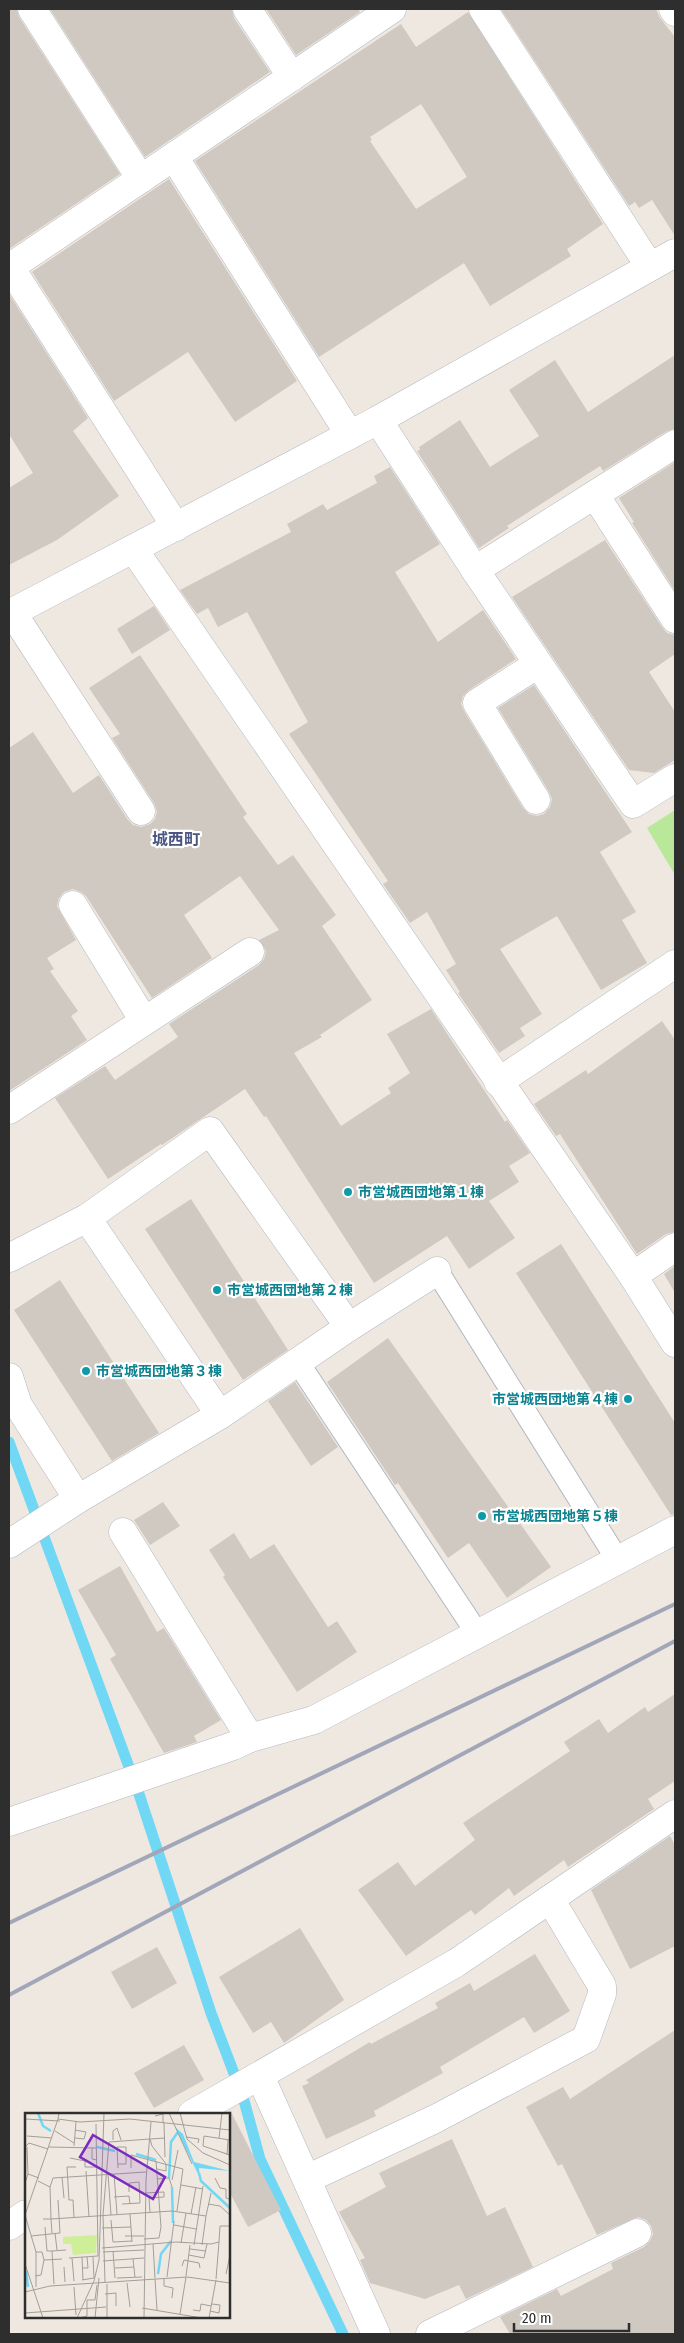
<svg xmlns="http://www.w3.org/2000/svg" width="684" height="2343" viewBox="0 0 684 2343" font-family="'Fira Sans Condensed','Noto Sans JP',sans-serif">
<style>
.green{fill:#b9e89b}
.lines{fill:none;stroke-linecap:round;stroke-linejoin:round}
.stream{stroke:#70d8f5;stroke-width:11}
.building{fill:#cfc9c1;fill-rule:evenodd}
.lane-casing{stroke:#b4b7c2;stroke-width:24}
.street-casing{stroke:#b4b7c2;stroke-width:29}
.secondary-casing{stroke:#b4b7c2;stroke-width:29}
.lane{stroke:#fff;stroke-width:22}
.street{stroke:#fff;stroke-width:28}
.secondary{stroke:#fff;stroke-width:28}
.rail{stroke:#a2a6b9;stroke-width:4}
.culture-dot{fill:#0f9aa8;stroke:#fff;stroke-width:2}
.labels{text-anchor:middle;stroke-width:4.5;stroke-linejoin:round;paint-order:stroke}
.culture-label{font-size:14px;font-weight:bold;fill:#0d838f;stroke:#fff;text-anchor:start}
.quarter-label{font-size:16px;font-weight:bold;fill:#4b5782;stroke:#fff}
.inset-river{fill:none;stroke:#70d8f5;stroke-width:2.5}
.inset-road{fill:none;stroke:#a29e99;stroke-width:1}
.view{fill:#7b2cbf;fill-opacity:0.15;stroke:#7b2cbf;stroke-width:2.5}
.inset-edge{fill:none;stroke:#2e2e2e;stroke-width:2.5}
</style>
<rect width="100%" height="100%" fill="#efe8e0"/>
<!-- green -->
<polygon class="green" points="675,810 675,875 647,828"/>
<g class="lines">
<!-- stream -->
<polyline class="stream" points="9,1442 139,1794 211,2013 243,2097 260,2159 343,2334"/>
</g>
<!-- building -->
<g class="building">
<polygon points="9,9 17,9 19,17 120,174 9,249"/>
<polygon points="50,9 232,9 234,18 270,72 145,157"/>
<polygon points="266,9 358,9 360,12 296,55"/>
<polygon points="501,9 656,9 660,18 675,37 675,236 652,200 639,208 635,202 629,206"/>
<path d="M468,12L603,224L567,249L571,256L490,306L464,263L319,357L195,161L401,24L416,47ZM421,104L467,177L416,209L370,141L372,140L370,137Z"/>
<polygon points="169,179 297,381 235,422 188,352 114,401 32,272"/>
<polygon points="9,294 88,418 73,431 119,496 57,540 9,565 9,488 33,473 9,434"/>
<polygon points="675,355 675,429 667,431 603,471 600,466 507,526 509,528 479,548 417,451 420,450 419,447 460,420 490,467 539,436 509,390 555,360 588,412"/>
<polygon points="675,462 675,591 632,523 634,522 619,498"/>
<polygon points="390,467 440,544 395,572 438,642 483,610 516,659 469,690 463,696 461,704 464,711 523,808 529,814 537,816 544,814 550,807 552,799 549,792 498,708 534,685 632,832 600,852 636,912 622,920 647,963 601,990 557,916 500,949 542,1014 520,1028 525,1036 499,1053 458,993 460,992 446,970 456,964 427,912 410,923 383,884 388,881 289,734 308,722 247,612 218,627 208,608 197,614 180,590 291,532 287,524 323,504 327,510 377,483 374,476"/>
<polygon points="605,540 662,627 667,633 675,635 675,654 649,672 675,712 675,760 654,773 629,770 512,597"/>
<polygon points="154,606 170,630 132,654 117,629"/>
<polygon points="140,655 247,814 243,817 278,865 293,855 336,915 322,926 372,1000 320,1035 322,1037 294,1053 341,1126 391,1093 388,1088 410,1073 387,1034 431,1009 505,1122 507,1120 530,1153 509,1166 519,1182 489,1201 515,1238 469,1269 447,1236 374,1283 266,1116 264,1117 245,1089 162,1145 161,1144 108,1179 55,1098 105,1066 115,1080 178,1037 169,1024 259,965 264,959 266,951 259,940 279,930 240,876 184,915 212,958 152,998 86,896 81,892 73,889 64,892 59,898 57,906 76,940 47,958 54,969 50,971 78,1011 71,1016 87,1040 9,1091 9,748 33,732 73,793 99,775 128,820 133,825 141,827 150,824 155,819 157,811 154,803 112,738 120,734 89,688"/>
<polygon points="662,1021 675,1040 675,1232 666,1234 637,1254 560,1134 556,1136 534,1104 586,1070 588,1074"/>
<polygon points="191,1199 288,1350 243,1380 145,1229"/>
<polygon points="561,1244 675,1423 675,1514 671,1515 516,1273"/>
<polygon points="675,1266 675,1293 664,1274"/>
<polygon points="60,1280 159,1433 112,1461 14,1310"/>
<polygon points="388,1338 551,1567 507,1598 469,1543 448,1558 398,1483 395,1485 327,1382"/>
<polygon points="295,1382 338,1447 311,1466 268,1401"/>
<polygon points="163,1502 180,1526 150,1545 134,1520"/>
<polygon points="234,1533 250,1559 274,1544 328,1627 337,1621 357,1652 297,1692 223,1577 225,1575 209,1550"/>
<polygon points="120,1566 157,1632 164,1628 221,1720 194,1736 197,1742 164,1753 110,1659 116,1655 78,1590"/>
<polygon points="675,1694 675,1781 648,1799 654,1809 568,1867 564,1860 514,1896 509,1888 475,1915 471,1910 406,1956 358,1890 398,1862 415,1886 475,1840 463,1823 570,1751 564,1742 599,1719 608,1733 645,1707 648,1712"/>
<polygon points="670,1836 675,1845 675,1946 630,1969 591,1890"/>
<polygon points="300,1928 344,2000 284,2043 271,2022 253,2033 219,1977"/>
<polygon points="157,1947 177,1983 132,2009 111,1972"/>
<polygon points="535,1954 570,2011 534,2033 524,2017 440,2067 443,2073 374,2111 376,2116 326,2139 302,2086 309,2083 306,2080 370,2042 371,2044 438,2008 435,2003 470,1983 474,1991"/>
<polygon points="675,2030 675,2334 510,2334 500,2317 557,2289 561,2296 613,2269 611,2263 644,2247 650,2241 653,2234 651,2226 646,2220 638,2217 597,2235 562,2164 558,2166 526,2107 563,2087 570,2099"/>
<polygon points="184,2045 204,2080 154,2108 134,2073"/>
<polygon points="230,2110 281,2210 248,2227 229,2191"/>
<polygon points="452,2139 487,2216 505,2207 533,2267 466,2299 459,2285 425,2299 370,2283 360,2260 365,2258 339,2212 386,2187 379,2173"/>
</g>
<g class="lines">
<!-- lane casing -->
<g class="lane-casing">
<g id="lane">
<polyline points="437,1271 617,1559"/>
<polyline points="297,1361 477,1633"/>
</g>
</g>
<!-- street casing -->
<g class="street-casing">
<g id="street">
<polyline points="32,9 141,179"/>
<polyline points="247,9 292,77"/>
<polyline points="483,9 650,267"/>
<polyline points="673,9 675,12"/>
<polyline points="174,157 350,435"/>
<polyline points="10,267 176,527"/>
<polyline points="9,268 392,9"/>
<polyline points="378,420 475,570 633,804 675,778"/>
<polyline points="595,495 675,619"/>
<polyline points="134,550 633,1276 675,1343"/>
<polyline points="475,570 675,444"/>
<polyline points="12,612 141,811"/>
<polyline points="536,800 477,703 538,664"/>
<polyline points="73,905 144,1021"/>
<polyline points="498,1082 675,964"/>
<polyline points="9,1110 250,952"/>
<polyline points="87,1218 220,1415"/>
<polyline points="9,1258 87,1218 210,1131 349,1327"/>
<polyline points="633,1276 675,1247"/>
<polyline points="9,1377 18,1405 78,1499"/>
<polyline points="123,1532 250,1738"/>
<polyline points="9,1544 78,1499 220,1415 349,1327 437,1271"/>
<polyline points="9,1822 233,1746 250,1738 314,1720 675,1530"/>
<polyline points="260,2076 376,2334"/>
<polyline points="192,2114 456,1963 675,1814"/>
<polyline points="307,2179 435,2119 586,2039 602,1994 602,1986 550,1899"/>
<polyline points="9,2226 26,2214"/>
<polyline points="430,2334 637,2233"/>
</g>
</g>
<!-- secondary casing -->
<g class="secondary-casing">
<polyline id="secondary" points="9,614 378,420 675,253"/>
</g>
<!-- lane -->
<use href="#lane" class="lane"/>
<!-- street -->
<use href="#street" class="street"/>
<!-- secondary -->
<use href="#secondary" class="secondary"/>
<!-- rail -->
<g class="rail">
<polyline points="9,1923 675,1604"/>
<polyline points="9,1995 675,1641"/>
</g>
</g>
<!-- markers -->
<g class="culture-dot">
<circle cx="348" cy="1192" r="5"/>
<circle cx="217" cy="1290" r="5"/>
<circle cx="86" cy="1371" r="5"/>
<circle cx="628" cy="1399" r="5"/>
<circle cx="482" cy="1516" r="5"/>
</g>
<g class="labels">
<!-- culture labels -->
<g class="culture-label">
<text x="358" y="1197">市営城西団地第１棟</text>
<text x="227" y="1295">市営城西団地第２棟</text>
<text x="96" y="1376">市営城西団地第３棟</text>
<text x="618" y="1404" text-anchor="end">市営城西団地第４棟</text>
<text x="492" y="1521">市営城西団地第５棟</text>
</g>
<!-- quarter labels -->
<g class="quarter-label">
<text x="176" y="845">城西町</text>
</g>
</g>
<!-- overview -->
<g transform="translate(25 2113)">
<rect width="205" height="205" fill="#efe8e0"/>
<path d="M72,122L71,140L48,142L46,131H38V124Z" fill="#ceef97"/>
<path d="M150,14L158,21L169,49L205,58L174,55L175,65Z" fill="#70d8f5"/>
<path class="inset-river" d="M13,0L18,13L26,18M72,34L90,38M111,41L131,47M174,60L176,68L205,95M144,65L146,29L153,19M147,74L148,110M1,158L3,174M133,161L136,141L146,128"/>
<path class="inset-road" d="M34,0L33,6L55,9L105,6L205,17M144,0L167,51M155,0L162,26L178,40L205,52M130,3L138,1V10M0,6L35,8M139,10L140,44M30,18L49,30M2,23L27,25M161,24L174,26L173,30M50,25L59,26L61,19L50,17M194,25L197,0M125,26L140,25M88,27V18L92,15L96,27M205,27L179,23L178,33L205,42M1,33L4,30L23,36M49,33L51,9M2,34L3,61M24,34L71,35M67,35V46L72,47M202,42L203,27M45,45L60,48V54H72M93,51H101V34H92L93,55M106,55V42L158,56L152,98M132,56L141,58V51M61,58L64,104M83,61L86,102M89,61L92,101M37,64L39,85M190,65L195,75L201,76V85L205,86M132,66L144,65L147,74M147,67L153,37M13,68L25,74L26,106L147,98L181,103L186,80M0,70L3,61L14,65M156,72L178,76M25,74L28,65L121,59M104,79V70L114,69M120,80L139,79V84L124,85L125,99M89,84L104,83L105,91M97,91L115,90L114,69M183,91L195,93L205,102M105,101L107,129M166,101L171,74M0,102L33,6M0,102L11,139V174M49,105L48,87H44L42,54H51M18,106H26L27,120M86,107L88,129L107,128M149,112L171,116M20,114L22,138H27M77,115L106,114M30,120L32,137M6,123L35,120L33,87M100,123H119M119,126L134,125L136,114L131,48M156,130L161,100M128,131L130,165M169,132L178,73M177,132L181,103M77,135L151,129L186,131L194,129L195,113H205M165,136L181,138M88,138L90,165M11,139H17L19,147L37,146M78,139L119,137M164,142L179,145L182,131M57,144L58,167M44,145L73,143L71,11M47,145L49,168M108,146L110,164M78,148L119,145M0,151L18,205M157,153L159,147L174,150L175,155M39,154L40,169M57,155H63L62,144M90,155L109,154M201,161L205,142M10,163L16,162L19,147M161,163L165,132M142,164L149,108M92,165L117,164M130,166L132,197M139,166V173L148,175L147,185M191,166L194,129M57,167L69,165L68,144M80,169L78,102L84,29L125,26L127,33L142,52M102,170L105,194M29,171L27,138L41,137M49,174L51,202M0,179L25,173L162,164L205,170M80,181L91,180V193M70,187L72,172M117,195L177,205M168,197L175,198L176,191L186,193M185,198L194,200L195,192L187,191M0,200L81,194M155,201L161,164M52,205L69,168L74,147L79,0M54,205L62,203V187H70M70,205L74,165M82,205V171M119,205L121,67L126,9M184,205L191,167"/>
<path class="view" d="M68,22L140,64L128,86L55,44Z"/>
<rect width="205" height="205" class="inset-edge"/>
</g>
<!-- border -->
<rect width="684" height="2343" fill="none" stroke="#2e2e2e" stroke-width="20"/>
<!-- scale -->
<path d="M514 2323v8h115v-8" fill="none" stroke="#2e2e2e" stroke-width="2.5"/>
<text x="522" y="2323" font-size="15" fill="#2e2e2e" stroke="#ffffff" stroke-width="4" paint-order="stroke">20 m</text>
</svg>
